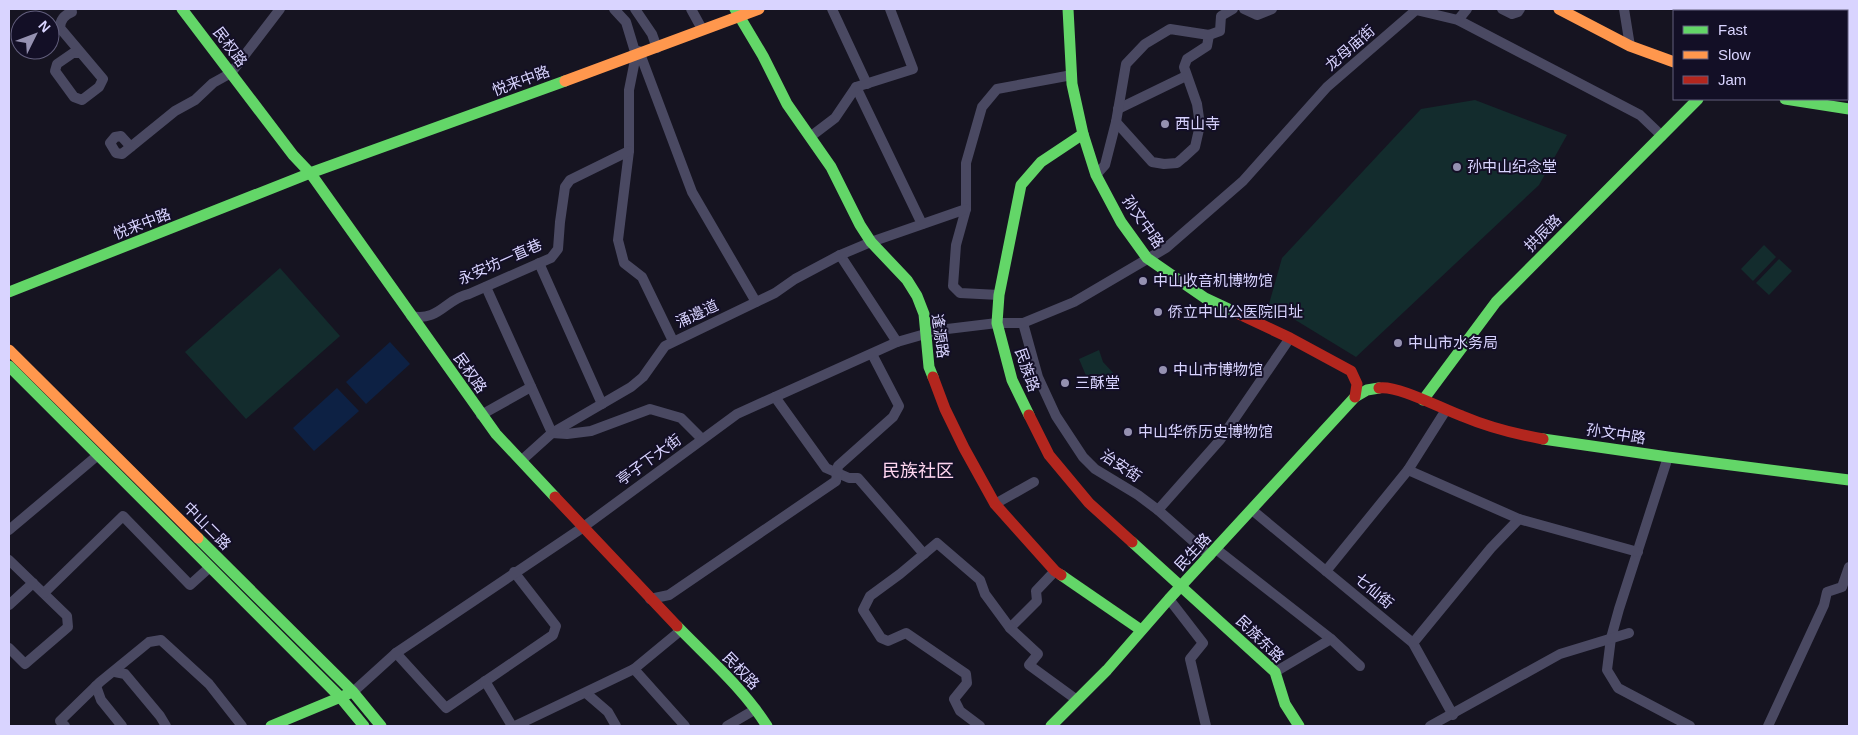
<svg xmlns="http://www.w3.org/2000/svg" width="1858" height="735" viewBox="0 0 1858 735" font-family="Arial,'Noto Sans SC',sans-serif">
<style>
.green{fill:#132c2d}
.water{fill:#0d2144}
.lines{fill:none;stroke-linecap:round;stroke-linejoin:round}
.street{stroke:#4a4962;stroke-width:10}
.fast{stroke:#63d668;stroke-width:11}
.slow{stroke:#ff974d;stroke-width:11}
.jam{stroke:#b3261e;stroke-width:11}
.poi-dot{fill:#9591b1;stroke:#130f26;stroke-width:2}
.labels{text-anchor:middle;stroke-width:4;stroke-linejoin:round;paint-order:stroke}
.street-label{font-size:15px;fill:#d9d4ff;stroke:#130f26}
.poi-label{font-size:15px;fill:#d9d4ff;stroke:#130f26;text-anchor:start}
.quarter-label{font-size:18px;fill:#ffd6f0;stroke:#130f26}
</style>
<rect width="100%" height="100%" fill="#161421"/>
<!-- green -->
<g class="green">
<polygon points="1475,100 1567,135 1539,185 1356,357 1269,304 1282,258 1421,109"/>
<polygon points="1764,245 1776,257 1753,281 1741,269"/>
<polygon points="1779,259 1792,271 1769,295 1756,283"/>
<polygon points="280,268 340,336 246,419 185,352"/>
<polygon points="1099,350 1103,362 1116,376 1090,385 1079,359"/>
</g>
<!-- water -->
<g class="water">
<polygon points="390,342 410,364 366,404 346,382"/>
<polygon points="337,388 359,411 314,451 293,428"/>
</g>
<g class="lines">
<!-- street -->
<g class="street">
<path d="M71,9L72,12C64,15 60,20 60,28L103,79L99,87L82,100L74,97L55,71L57,64L73,53H81"/>
<polyline points="614,9 626,22 636,55 629,90 629,151 618,240 624,263 642,277 673,341"/>
<polyline points="635,9 652,34 657,48"/>
<polyline points="691,9 702,29"/>
<polyline points="832,9 867,84"/>
<polyline points="1244,9 1257,15 1272,9"/>
<polyline points="1502,9 1512,14 1518,12 1520,9"/>
<polyline points="1624,9 1630,46"/>
<polyline points="1685,10 1731,9"/>
<polyline points="1458,20 1467,9"/>
<polyline points="639,51 692,192 756,302"/>
<polyline points="856,87 922,224"/>
<polyline points="1118,109 1186,76"/>
<polyline points="1116,122 1152,162 1164,164 1177,163 1183,158 1195,147 1200,125 1197,104 1184,67 1187,59 1207,46 1209,35"/>
<polyline points="810,137 835,118 856,87 913,69 890,9"/>
<polyline points="131,147 121,136 115,137 110,143 116,153 122,154 175,111 195,100 213,83 231,73 280,9"/>
<polyline points="1096,175 1105,165 1116,122 1126,64 1145,44 1170,29 1209,35 1220,31 1221,16 1233,9"/>
<polyline points="840,255 897,342"/>
<polyline points="539,263 602,404"/>
<polyline points="486,287 552,433 567,434 591,431 650,409 681,418 702,439"/>
<polyline points="999,295 960,293 953,286 956,245 966,209 966,163 982,107 997,89 1072,75"/>
<path d="M411,316C439,322 445,299 469,294L551,258L558,249L560,222L565,187L570,180L629,151"/>
<polyline points="1023,323 1038,377 1056,416 1083,457 1095,469 1138,495 1158,510 1210,556"/>
<polyline points="775,397 826,468 849,478 858,478 924,554"/>
<polyline points="481,415 531,387"/>
<polyline points="1668,457 1619,609 1611,638 1607,670 1618,688 1690,726"/>
<polyline points="522,460 552,433 631,387 643,377 665,346 775,293 795,279 840,255 871,242 966,209"/>
<polyline points="1408,470 1519,519 1638,552"/>
<polyline points="995,504 1034,482"/>
<polyline points="1158,510 1220,440 1290,338"/>
<polyline points="1252,510 1413,643 1453,715"/>
<polyline points="9,530 98,455"/>
<polyline points="1216,549 1331,639 1360,666"/>
<polyline points="9,560 67,616 68,627 25,664 9,648"/>
<polyline points="1326,571 1408,470 1446,410"/>
<polyline points="44,593 123,516 190,585 210,567"/>
<polyline points="650,599 669,595 836,481 838,466 893,417 899,406 872,354"/>
<polyline points="1169,599 1203,643 1190,659 1206,726"/>
<polyline points="9,605 33,583"/>
<polyline points="1010,628 1037,601 1036,591 1055,571"/>
<polyline points="1413,643 1491,548 1519,519"/>
<polyline points="396,653 446,708 553,635 556,626 514,572"/>
<polyline points="634,669 685,726"/>
<polyline points="115,672 125,674 160,716 166,726"/>
<polyline points="1275,672 1331,639"/>
<polyline points="485,681 512,726"/>
<polyline points="96,686 101,700 122,726"/>
<polyline points="353,692 396,653 582,528 737,414 897,342 939,330 997,323 1023,323 1074,302 1166,248 1243,181 1327,87 1416,10 1458,20 1640,115 1662,136"/>
<polyline points="586,693 608,712 616,726"/>
<polyline points="65,726 60,721 100,682 149,642 161,640 209,684 242,726"/>
<polyline points="515,726 634,669 680,631"/>
<polyline points="727,726 756,709"/>
<polyline points="980,726 960,711 954,699 967,683 966,674 906,633 888,641 881,638 863,610 870,596 900,574 937,543 980,580 985,594 1010,628 1038,654 1029,665 1077,700"/>
<polyline points="1430,726 1560,654 1629,633"/>
<polyline points="1768,726 1824,605 1827,592 1842,587 1849,567"/>
</g>
<!-- fast -->
<g class="fast">
<polyline points="182,9 293,155 311,174 496,434 555,497"/>
<polyline points="735,9 763,56 787,104 831,167 860,225 871,242 907,280 917,296 924,314 929,367 933,377"/>
<polyline points="1068,9 1072,84 1083,134 1096,175 1121,222 1147,258 1205,298 1237,313"/>
<polyline points="1785,99 1849,109"/>
<polyline points="9,292 313,172 565,81"/>
<polyline points="9,366 340,697 364,726"/>
<polyline points="1423,400 1496,302 1698,99"/>
<polyline points="1029,415 1012,380 997,323 999,295 1021,185 1041,162 1083,134"/>
<polyline points="1543,439 1668,457 1849,480"/>
<polyline points="198,538 353,692 381,726"/>
<polyline points="1132,542 1275,672 1285,704 1299,726"/>
<polyline points="1061,575 1141,630"/>
<path d="M677,626C708,658 743,688 767,726"/>
<polyline points="271,726 348,694"/>
<polyline points="1051,726 1107,670 1169,599 1355,397 1367,390 1379,388"/>
</g>
<!-- slow -->
<g class="slow">
<polyline points="1559,9 1630,46 1674,62"/>
<polyline points="1685,9 1685,11"/>
<polyline points="565,81 759,9"/>
<polyline points="9,350 198,538"/>
</g>
<!-- jam -->
<g class="jam">
<polyline points="1237,313 1290,338 1351,371 1357,384 1355,397"/>
<polyline points="933,377 945,409 964,448 995,504 1055,571 1061,575"/>
<path d="M1379,388C1398,385 1442,409 1462,416C1488,427 1515,434 1543,439"/>
<polyline points="1029,415 1049,455 1089,503 1132,542"/>
<polyline points="555,497 677,626"/>
</g>
</g>
<!-- markers -->
<g class="poi-dot">
<circle cx="1165" cy="124" r="5"/>
<circle cx="1457" cy="167" r="5"/>
<circle cx="1143" cy="281" r="5"/>
<circle cx="1158" cy="312" r="5"/>
<circle cx="1398" cy="343" r="5"/>
<circle cx="1163" cy="370" r="5"/>
<circle cx="1065" cy="383" r="5"/>
<circle cx="1128" cy="432" r="5"/>
</g>
<g class="labels">
<!-- street labels -->
<g class="street-label">
<text transform="translate(230 47) rotate(53)" y="5">民权路</text>
<text transform="translate(1350 48) rotate(-41)" y="5">龙母庙街</text>
<text transform="translate(521 81) rotate(-20)" y="5">悦来中路</text>
<text transform="translate(1143 222) rotate(55)" y="5">孙文中路</text>
<text transform="translate(142 224) rotate(-21)" y="5">悦来中路</text>
<text transform="translate(1543 233) rotate(-45)" y="5">拱辰路</text>
<text transform="translate(500 262) rotate(-24)" y="5">永安坊一直巷</text>
<text transform="translate(697 314) rotate(-25)" y="5">涌邊道</text>
<text transform="translate(940 336) rotate(82)" y="5">逢源路</text>
<text transform="translate(1027 370) rotate(71)" y="5">民族路</text>
<text transform="translate(470 373) rotate(55)" y="5">民权路</text>
<text transform="translate(1616 434) rotate(9)" y="5">孙文中路</text>
<text transform="translate(649 460) rotate(-36)" y="5">亭子下大街</text>
<text transform="translate(1121 466) rotate(34)" y="5">治安街</text>
<text transform="translate(207 526) rotate(45)" y="5">中山二路</text>
<text transform="translate(1193 552) rotate(-47)" y="5">民生路</text>
<text transform="translate(1374 591) rotate(40)" y="5">七仙街</text>
<text transform="translate(1260 639) rotate(44)" y="5">民族东路</text>
<text transform="translate(741 671) rotate(46)" y="5">民权路</text>
</g>
<!-- poi labels -->
<g class="poi-label">
<text x="1175" y="129">西山寺</text>
<text x="1467" y="172">孙中山纪念堂</text>
<text x="1153" y="286">中山收音机博物馆</text>
<text x="1168" y="317">侨立中山公医院旧址</text>
<text x="1408" y="348">中山市水务局</text>
<text x="1173" y="375">中山市博物馆</text>
<text x="1075" y="388">三酥堂</text>
<text x="1138" y="437">中山华侨历史博物馆</text>
</g>
<!-- quarter labels -->
<g class="quarter-label">
<text x="918" y="477">民族社区</text>
</g>
</g>
<!-- border -->
<rect width="1858" height="735" fill="none" stroke="#d9d4ff" stroke-width="20"/>
<!-- legend -->
<rect x="1673" y="10" width="175" height="90" fill="#130f26" stroke="#625e7d"/>
<rect x="1683" y="26" width="25" height="8" fill="#63d668" stroke="#625e7d"/>
<text x="1718" y="35" font-size="15" fill="#d9d4ff">Fast</text>
<rect x="1683" y="51" width="25" height="8" fill="#ff974d" stroke="#625e7d"/>
<text x="1718" y="60" font-size="15" fill="#d9d4ff">Slow</text>
<rect x="1683" y="76" width="25" height="8" fill="#b3261e" stroke="#625e7d"/>
<text x="1718" y="85" font-size="15" fill="#d9d4ff">Jam</text>
<!-- north arrow -->
<g transform="translate(35 35) rotate(48)"><circle r="24" fill="#130f26" stroke="#625e7d"/>
<path d="M0-4L9 19L0 12L-9 19Z" fill="#9591b1"/>
<text y="-8" font-size="14" font-weight="bold" text-anchor="middle" fill="#d9d4ff">N</text>
</g>
</svg>
